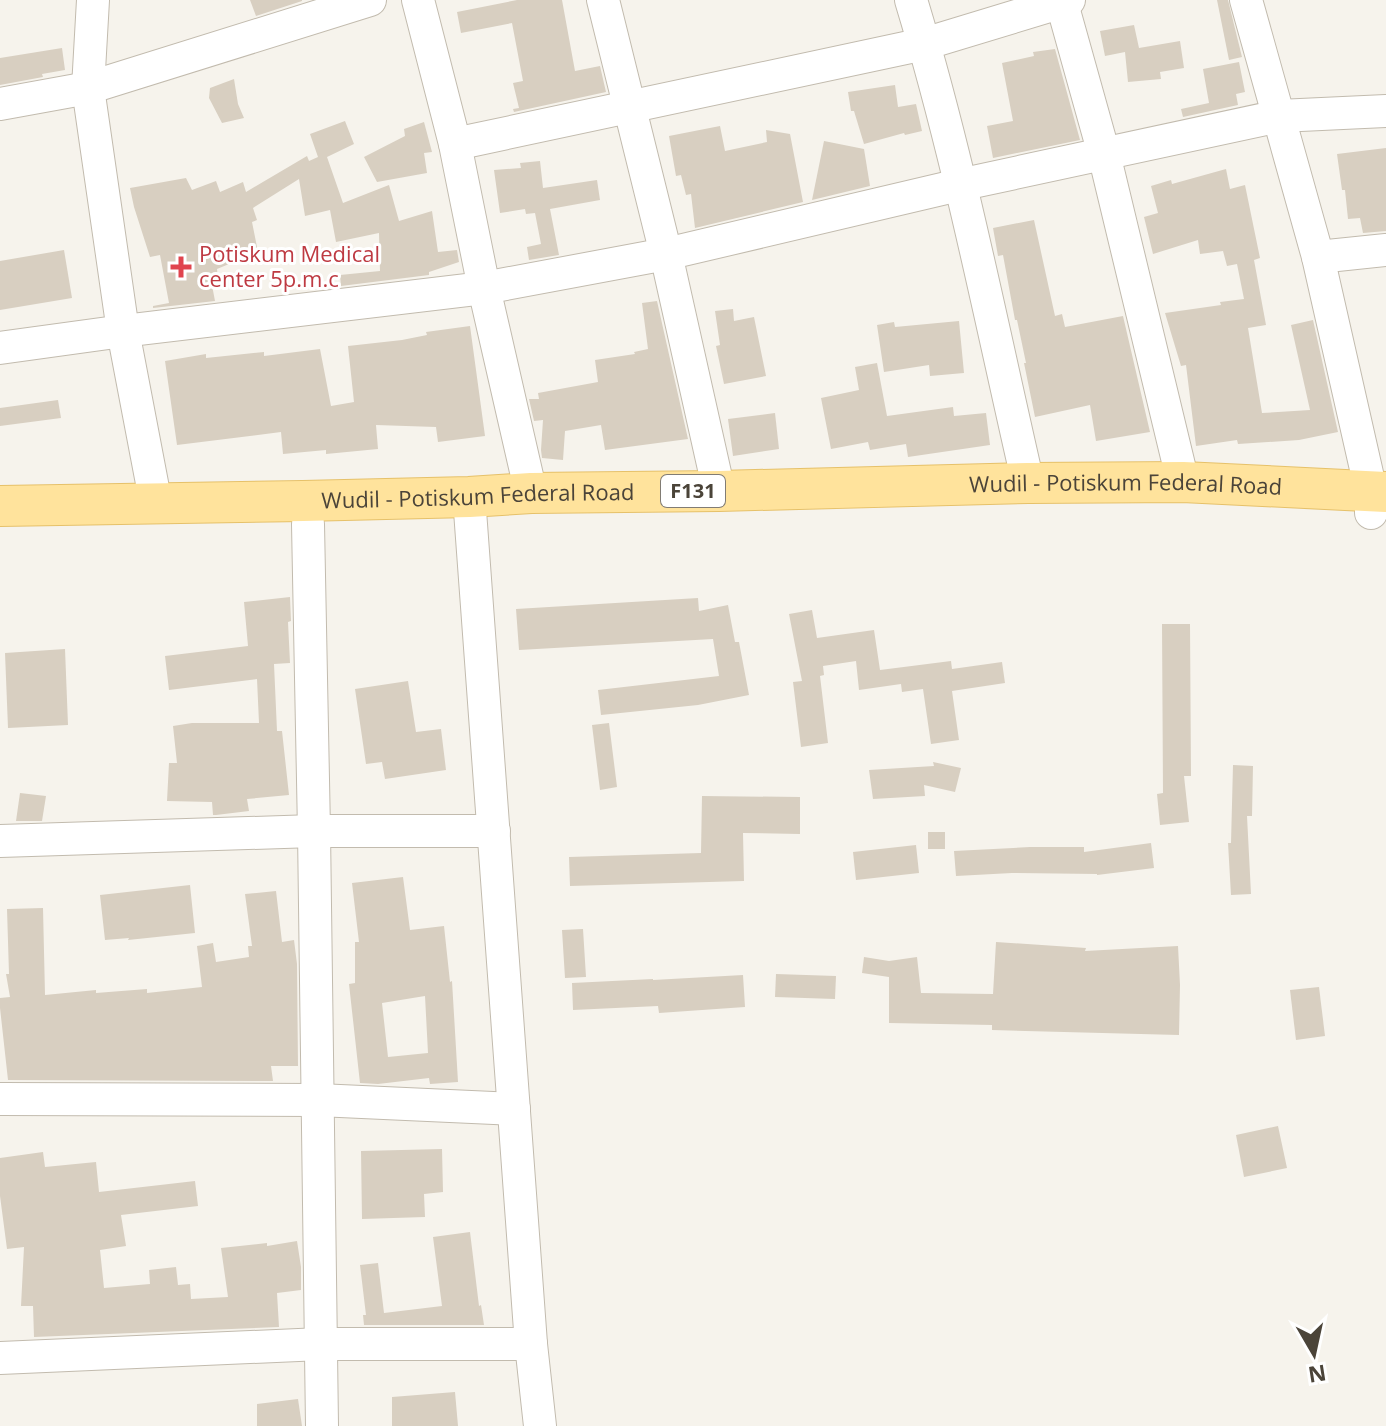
<svg xmlns="http://www.w3.org/2000/svg" width="1386" height="1426" viewBox="0 0 1386 1426" font-family="'Open Sans',sans-serif">
<style>
.building{fill:#d8cfc1;fill-rule:evenodd}
.lines{fill:none;stroke-linecap:round;stroke-linejoin:round}
.minor-casing{stroke:#c2bbae;stroke-width:34}
.major-casing{stroke:#e6c16a;stroke-width:42}
.minor{stroke:#fff;stroke-width:32}
.major{stroke:#ffe39c;stroke-width:40}
.health-dot{fill:#e0444e;stroke:#fff;stroke-width:3}
.labels{text-anchor:middle;stroke-width:6;stroke-linejoin:round;paint-order:stroke}
.shield{fill:#fff;stroke:#817c74;stroke-width:2}
.shield-label{font-size:20px;font-weight:bold;fill:#4b4439}
.health-label{font-size:22px;fill:#be3a42;stroke:#fff;text-anchor:start}
.street-label{font-size:22px;fill:#4b4439;stroke:#fff}
</style>
<rect width="100%" height="100%" fill="#f6f3ec"/>
<!-- building -->
<g class="building">
<polygon points="250,0 302,0 302,1 256,16"/>
<polygon points="517,0 562,0 575,71 600,66 606,92 514,112 513,109 519,108 513,83 523,81 512,23 461,33 457,12"/>
<polygon points="1217,0 1228,0 1242,57 1229,60"/>
<polygon points="1134,25 1139,48 1180,41 1184,68 1160,72 1161,79 1128,82 1125,52 1105,56 1100,31"/>
<polygon points="62,48 65,70 42,74 43,77 0,85 0,58"/>
<polygon points="1055,49 1080,140 993,158 987,126 1013,121 1002,63 1034,56 1033,52"/>
<polygon points="1239,62 1245,92 1236,94 1238,105 1183,117 1181,109 1209,103 1203,69"/>
<polygon points="234,79 238,104 244,118 222,123 209,98 210,88"/>
<polygon points="895,85 898,107 916,104 922,131 905,135 904,133 864,144 854,111 851,111 848,92"/>
<polygon points="345,121 354,144 327,157 343,203 389,185 399,221 432,211 438,252 457,250 459,262 429,272 429,275 341,286 340,275 380,271 379,233 336,242 330,210 305,216 299,179 253,208 257,220 252,222 258,252 217,269 218,279 211,280 215,301 153,308 153,306 169,303 160,255 150,257 134,207 130,188 186,178 192,190 216,181 220,192 243,182 246,192 307,156 309,161 318,157 310,134"/>
<polygon points="424,122 432,152 424,153 427,173 377,182 364,157 405,136 404,129"/>
<polygon points="720,126 725,151 767,142 766,130 790,134 803,202 695,228 691,194 686,195 681,175 676,176 669,136"/>
<polygon points="824,141 864,149 870,186 812,200"/>
<polygon points="1386,148 1386,231 1363,233 1360,218 1348,219 1345,190 1342,190 1337,154"/>
<polygon points="540,161 543,188 597,180 600,200 550,209 559,255 529,260 527,247 541,244 535,213 526,214 525,209 500,213 494,170 521,168 520,163"/>
<polygon points="1226,169 1230,189 1245,185 1260,258 1254,260 1266,325 1248,328 1262,413 1310,410 1291,325 1313,320 1338,432 1299,440 1238,444 1237,440 1196,446 1186,365 1181,366 1165,313 1221,305 1220,302 1244,299 1237,264 1227,266 1223,251 1200,254 1198,240 1153,254 1144,217 1158,213 1151,186 1171,180 1172,184"/>
<polygon points="1034,220 1055,316 1062,314 1065,327 1123,316 1150,432 1096,441 1090,405 1035,417 1024,363 1026,363 1017,320 1015,320 1003,255 998,256 993,228"/>
<polygon points="64,250 72,298 0,310 0,261"/>
<polygon points="657,301 688,439 605,450 601,425 565,431 563,460 542,458 541,450 543,420 534,421 529,399 539,399 538,393 598,382 595,360 635,354 634,352 648,349 642,303"/>
<polygon points="733,309 734,321 754,317 766,376 724,384 716,346 720,345 715,311"/>
<polygon points="959,321 964,373 930,376 929,365 884,372 877,325 894,322 895,327"/>
<polygon points="470,326 485,436 438,442 436,427 376,425 378,449 326,454 326,450 283,454 281,432 177,445 165,361 206,354 206,358 264,352 264,356 320,349 331,406 354,402 348,346 402,340 427,335 426,332"/>
<polygon points="877,363 887,416 953,407 954,416 986,413 990,445 908,457 906,444 870,450 868,442 831,449 821,398 859,390 855,367"/>
<polygon points="58,400 61,418 0,426 0,408"/>
<polygon points="775,413 779,449 733,456 728,419"/>
<polygon points="290,597 291,621 288,622 290,663 274,664 277,731 282,731 289,795 247,799 249,811 216,815 213,815 212,802 167,801 169,763 177,763 173,726 192,723 259,723 257,679 169,690 165,656 248,646 244,602"/>
<polygon points="698,598 699,611 728,605 735,642 739,642 749,695 698,705 601,715 598,690 719,676 713,639 519,650 516,609"/>
<polygon points="812,610 817,638 874,630 880,670 951,661 952,669 1002,662 1005,683 952,691 959,740 931,744 923,689 902,692 901,684 859,690 856,661 823,666 824,675 820,676 828,743 801,747 793,682 802,681 789,614"/>
<polygon points="1162,624 1190,624 1191,776 1184,776 1189,822 1160,825 1157,794 1163,793"/>
<polygon points="65,649 68,725 8,728 5,653"/>
<polygon points="408,681 416,732 441,729 446,770 385,779 382,762 366,764 355,689"/>
<polygon points="609,723 617,787 600,790 592,725"/>
<polygon points="933,762 961,768 955,792 924,785 925,796 873,799 869,770 934,766"/>
<polygon points="1233,765 1253,766 1252,816 1247,816 1251,894 1231,895 1228,843 1231,843"/>
<polygon points="20,793 46,796 42,821 16,821"/>
<polygon points="702,796 800,797 800,834 743,833 744,881 570,886 569,857 701,853"/>
<rect x="928" y="832" width="17" height="17"/>
<polygon points="1151,843 1154,868 1097,875 1097,874 1012,873 956,876 954,851 1030,847 1084,847 1084,852"/>
<polygon points="916,845 919,873 856,880 853,852"/>
<path d="M403,877L410,930L444,926L450,982L452,981L458,1082L430,1084L429,1078L378,1084L360,1083L349,984L355,983V942H359L352,883ZM425,996L428,1053L388,1057L382,1003Z"/>
<polygon points="190,885 195,933 128,940 129,938 105,940 100,895"/>
<polygon points="276,891 282,942 294,940 297,964 298,1066 271,1066 273,1081 8,1080 0,1008 0,998 10,997 6,974 9,974 7,909 43,908 45,995 96,990 96,993 147,989 147,993 202,987 197,946 213,943 216,962 249,957 248,946 252,946 245,894"/>
<polygon points="583,929 586,977 565,978 562,930"/>
<polygon points="996,942 1086,948 1085,951 1178,946 1180,985 1179,1035 992,1030 992,1025 889,1023 889,977 862,973 864,957 889,961 917,957 921,993 993,994"/>
<polygon points="776,974 836,976 835,999 775,997"/>
<polygon points="743,975 745,1007 659,1013 658,1006 573,1010 572,983 653,979 653,980"/>
<polygon points="1319,987 1325,1036 1296,1040 1290,990"/>
<polygon points="1278,1126 1287,1168 1244,1177 1236,1135"/>
<polygon points="442,1149 443,1192 424,1194 425,1217 362,1219 361,1151"/>
<polygon points="43,1152 45,1167 96,1162 99,1192 195,1181 198,1206 121,1215 126,1246 100,1250 104,1288 150,1284 149,1270 176,1267 178,1285 190,1284 191,1299 228,1297 221,1248 267,1243 267,1246 297,1241 301,1267 301,1290 277,1293 279,1327 34,1337 33,1306 21,1306 24,1247 7,1249 0,1196 0,1158"/>
<polygon points="470,1232 479,1306 481,1305 484,1325 364,1325 363,1315 366,1315 360,1265 378,1263 384,1313 442,1306 433,1237"/>
<polygon points="455,1392 458,1426 392,1426 392,1397"/>
<polygon points="298,1399 302,1426 257,1426 257,1404"/>
</g>
<g class="lines">
<!-- minor casing -->
<g class="minor-casing">
<g id="minor">
<polyline points="93,0 88,88 123,331 156,504"/>
<polyline points="418,0 455,144 484,288 531,493"/>
<polyline points="603,0 666,254 719,491"/>
<path d="M911,0C959,158 991,322 1028,483"/>
<polyline points="1061,0 1104,154 1183,482"/>
<polyline points="1246,0 1318,257 1371,491 1371,513"/>
<polyline points="0,104 88,88 370,0"/>
<polyline points="455,144 924,44 1069,0"/>
<polyline points="1318,257 1386,250"/>
<polyline points="0,348 123,331 484,288 666,254 959,185 1279,116 1386,111"/>
<polyline points="469,497 531,1344 540,1426"/>
<polyline points="308,524 314,831 322,1426"/>
<polyline points="0,841 314,831 494,831"/>
<polyline points="0,1099 318,1100 514,1109"/>
<polyline points="0,1358 321,1344 531,1344"/>
</g>
</g>
<!-- major casing -->
<g class="major-casing">
<g id="major">
<path id="s1" d="M0,506L303,501L469,497L531,493L719,491L1028,483L1183,482L1386,492"/>
</g>
</g>
<!-- minor -->
<use href="#minor" class="minor"/>
<!-- major -->
<use href="#major" class="major"/>
</g>
<!-- markers -->
<path class="health-dot" d="M177 255h8v8h8v8h-8v8h-8v-8h-8v-8h8z"/>
<g class="labels">
<!-- shield labels -->
<rect class="shield" x="661" y="475" width="64" height="32" rx="6"/>
<g class="shield-label">
<text x="693" y="498">F131</text>
</g>
<!-- health labels -->
<g class="health-label">
<text x="199" y="262">Potiskum Medical<tspan x="199" dy="25">center 5p.m.c</tspan></text>
</g>
<!-- street labels -->
<g class="street-label">
<text dy="8" stroke="none"><textPath href="#s1" startOffset="1126">Wudil - Potiskum Federal Road</textPath></text>
<text dy="8" stroke="none"><textPath href="#s1" startOffset="478">Wudil - Potiskum Federal Road</textPath></text>
</g>
</g>
<!-- north arrow -->
<g transform="translate(1314 1354) rotate(171)" stroke="#ffffff" stroke-width="6" paint-order="stroke">
<path d="M0-6L14 30L0 20L-14 30Z" fill="#4b4439"/>
<text y="-12" font-size="22" font-weight="bold" text-anchor="middle" fill="#4b4439">N</text>
</g>
</svg>
